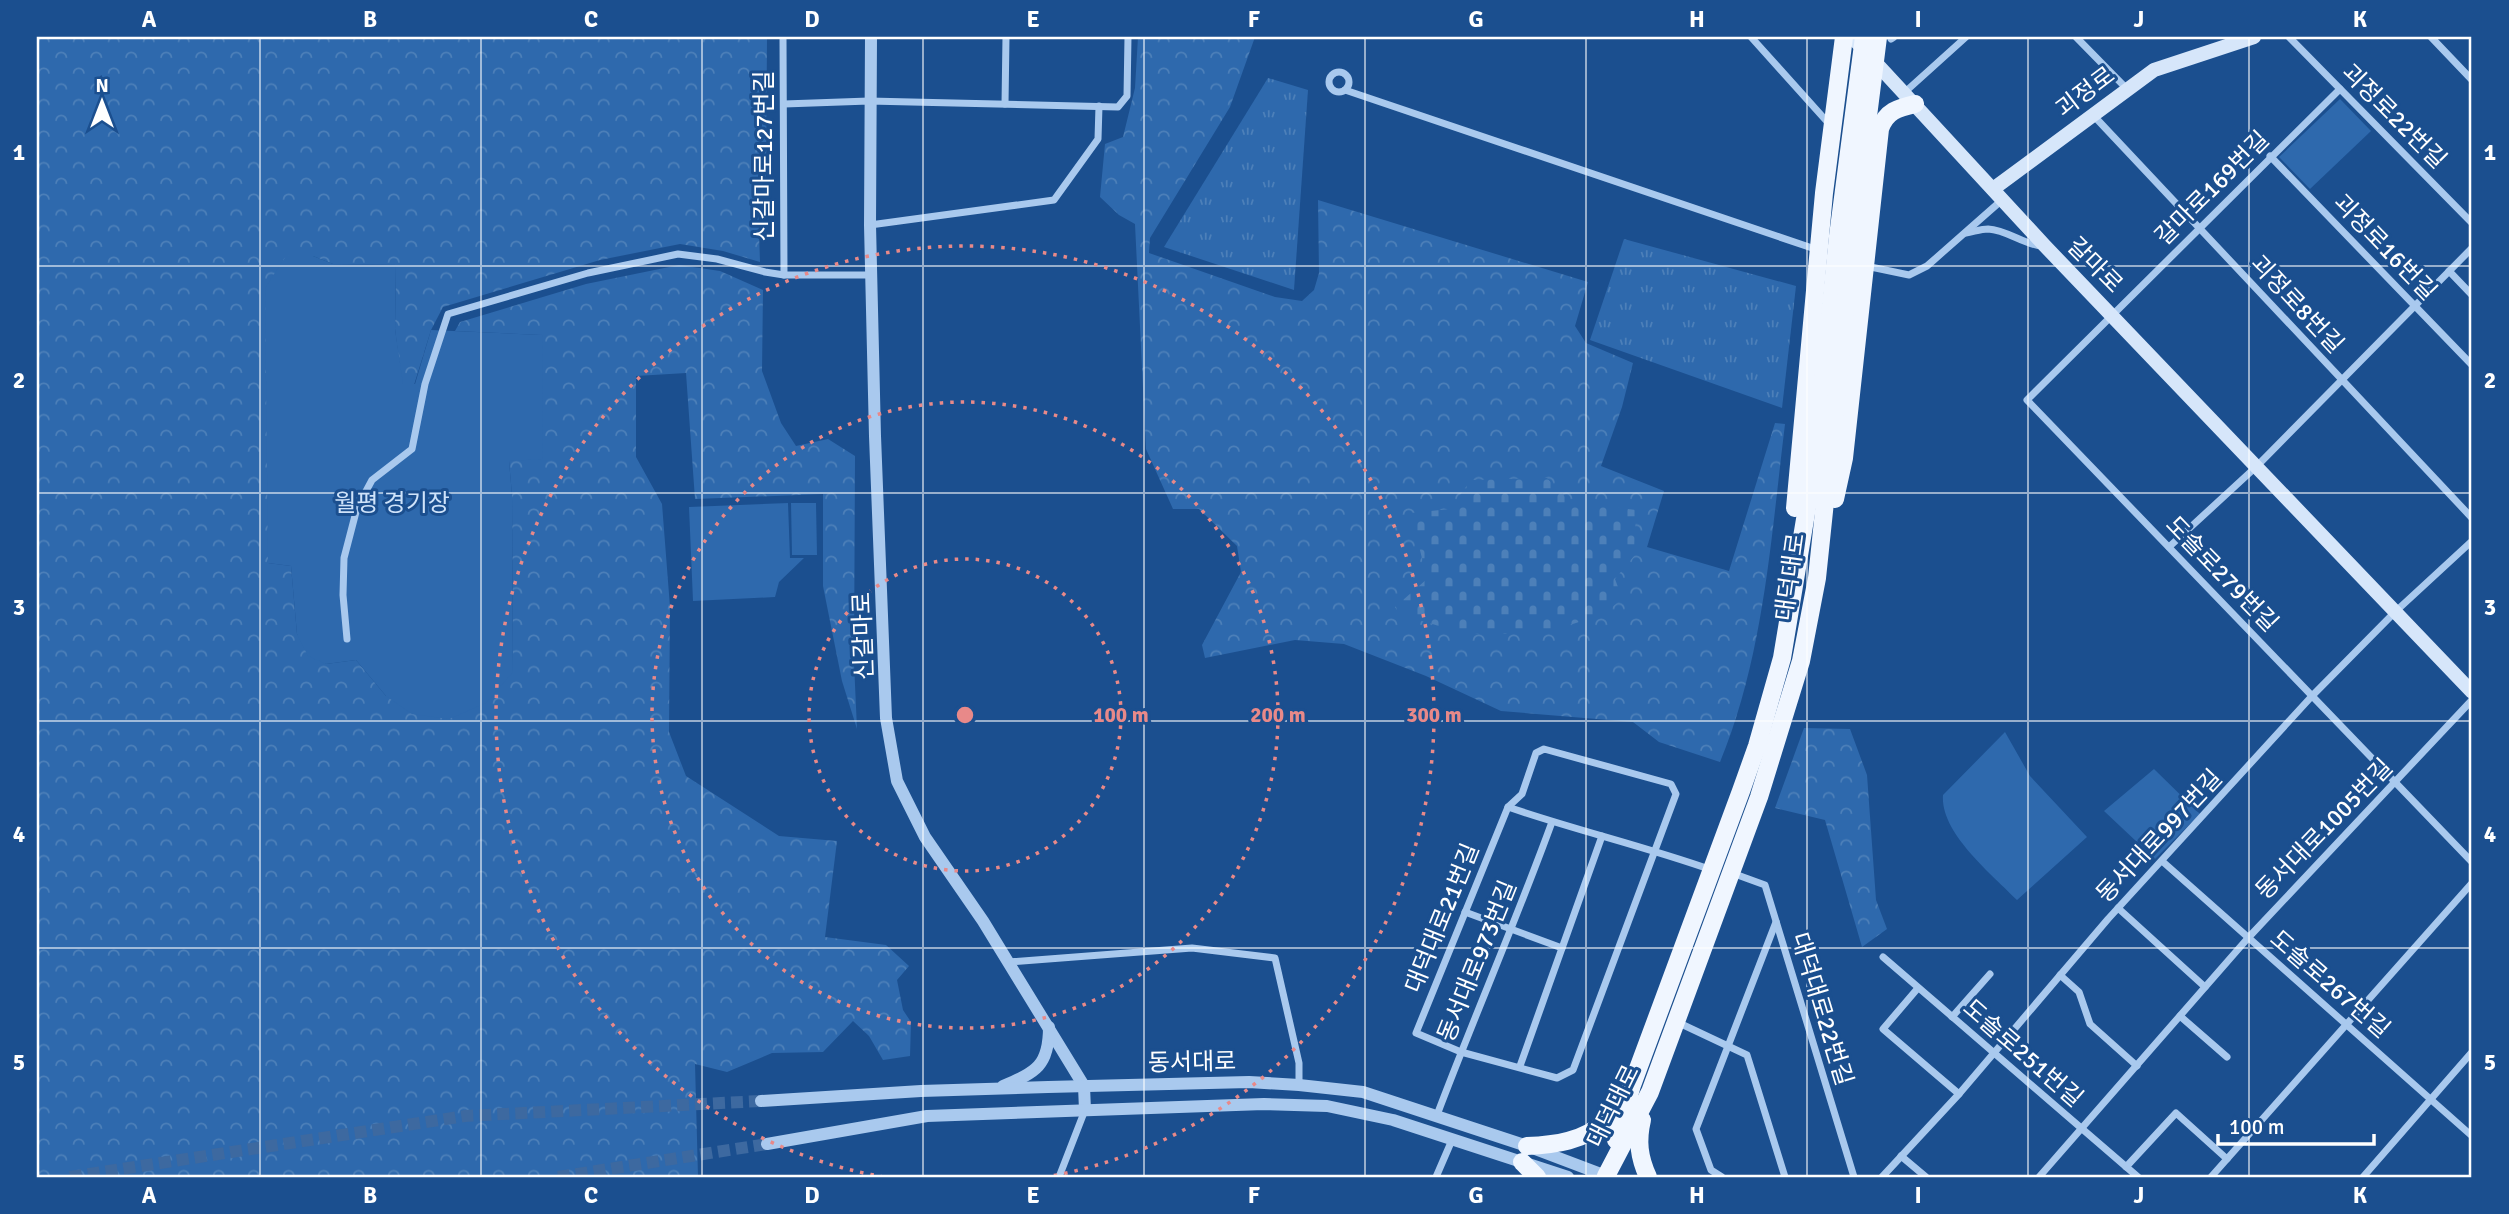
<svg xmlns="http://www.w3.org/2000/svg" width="2509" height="1214" viewBox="0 0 2509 1214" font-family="Signika,'Noto Sans KR',sans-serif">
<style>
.grass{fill:url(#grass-tufts)}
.forest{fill:url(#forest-crowns)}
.cemetery{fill:url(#cemetery-stones)}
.park{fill:#2e69ad}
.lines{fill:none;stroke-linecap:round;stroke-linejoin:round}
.tertiary-tunnel{stroke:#3d69a0;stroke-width:12;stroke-dasharray:12 6;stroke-linecap:butt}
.minor{stroke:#a9c9ee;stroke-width:7}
.tertiary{stroke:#a9c9ee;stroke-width:12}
.secondary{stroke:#d6e6fa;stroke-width:14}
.primary{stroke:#f0f6ff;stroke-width:18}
.grid{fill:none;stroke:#fff;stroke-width:2;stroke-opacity:0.55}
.ring{fill:none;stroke:#e88989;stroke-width:3.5;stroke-dasharray:3.5 7}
.labels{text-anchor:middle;stroke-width:6;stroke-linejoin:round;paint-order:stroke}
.street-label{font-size:24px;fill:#fff;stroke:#1b4f8f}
.park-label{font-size:24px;fill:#cfe3fa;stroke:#1b4f8f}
.centre{fill:#e88989;stroke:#1b4f8f;stroke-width:3.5}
.ring-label{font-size:21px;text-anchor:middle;font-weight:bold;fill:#e88989;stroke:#1b4f8f;stroke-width:6;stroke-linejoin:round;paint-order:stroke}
.neatline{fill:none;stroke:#fff;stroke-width:2.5}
.grid-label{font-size:23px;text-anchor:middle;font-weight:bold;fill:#fff}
</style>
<defs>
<pattern id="grass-tufts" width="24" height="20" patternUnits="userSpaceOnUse" patternTransform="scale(1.75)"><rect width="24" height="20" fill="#2e69ad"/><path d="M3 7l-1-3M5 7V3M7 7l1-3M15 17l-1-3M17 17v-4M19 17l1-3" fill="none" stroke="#4d80b9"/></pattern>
<pattern id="forest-crowns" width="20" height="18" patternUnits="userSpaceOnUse" patternTransform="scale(1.75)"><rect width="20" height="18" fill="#2e69ad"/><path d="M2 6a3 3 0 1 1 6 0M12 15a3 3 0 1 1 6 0" fill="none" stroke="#4d80b9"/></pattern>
<pattern id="cemetery-stones" width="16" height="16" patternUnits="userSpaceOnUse" patternTransform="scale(1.75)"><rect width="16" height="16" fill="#2e69ad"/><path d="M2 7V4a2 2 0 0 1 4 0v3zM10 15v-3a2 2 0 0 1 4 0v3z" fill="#4d80b9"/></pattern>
</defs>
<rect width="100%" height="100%" fill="#1b4f8f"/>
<!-- grass -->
<g class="grass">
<polygon points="1268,78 1308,90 1294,290 1164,247"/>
<polygon points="1624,239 1796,286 1782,408 1590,340"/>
</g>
<!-- forest -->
<g class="forest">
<polygon points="37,37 767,37 766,176 758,202 760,262 723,251 680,244 600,260 443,307 431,330 414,385 402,384 395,329 396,265 333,264 313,256 268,563 291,566 297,634 326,664 356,660 386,696 513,671 512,495 509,461 541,335 455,331 460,322 586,284 679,265 720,271 763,290 762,371 781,423 796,446 828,439 855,456 854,663 857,729 842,681 823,586 823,494 695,499 686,373 636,376 636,457 662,504 670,607 669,732 686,776 779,836 837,841 825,937 886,945 909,966 897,980 903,1010 911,1022 910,1056 883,1060 869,1036 853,1021 823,1052 772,1053 727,1072 695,1064 698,1177 37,1177"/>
<path d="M1138,37H1255L1230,107L1150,238L1149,253L1275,297L1302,301L1314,290L1319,273L1318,200L1588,282L1575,326L1586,343L1633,363L1622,407L1601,466L1664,491L1647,547L1729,571L1775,423L1785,424C1771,537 1764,656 1720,762L1659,742L1633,722L1501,711L1426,676L1344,644L1295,640L1205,658L1202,645L1241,572L1237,546L1199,509H1173L1146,449L1135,224L1119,215L1100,197L1105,144L1123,137L1135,88Z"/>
<polygon points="1804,728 1850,729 1867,775 1876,900 1887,929 1862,947 1825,820 1775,808"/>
</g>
<!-- cemetery -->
<path class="cemetery" d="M1547,478L1570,502L1636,510L1634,556L1615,579L1622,598C1597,628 1511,638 1473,633C1449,630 1424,621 1400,615L1395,607L1427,579L1411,513L1450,509L1471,480Z"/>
<!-- park -->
<g class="park">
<polygon points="2340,99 2371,131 2310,189 2279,157"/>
<polygon points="286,256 313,256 333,264 396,265 395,329 403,384 415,384 431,330 542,335 543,459 509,461 512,495 513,672 486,703 449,719 412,714 386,696 356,660 326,664 308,656 297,634 291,566 268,563 265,288"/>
<polygon points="788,503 790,558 804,558 779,582 775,597 693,601 689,507"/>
<polygon points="791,503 816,503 817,555 792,555"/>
<path d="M2005,732L2030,776L2087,837L2017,900C1993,875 1940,833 1943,795Z"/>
<polygon points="2154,769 2200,814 2155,859 2104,811"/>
</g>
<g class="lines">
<!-- tertiary-tunnel -->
<g class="tertiary-tunnel">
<polyline points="70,1177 465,1116 761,1101"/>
<polyline points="558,1177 767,1144"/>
</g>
<!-- minor -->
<g class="minor">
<polyline points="783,37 784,275"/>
<polyline points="1751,37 1831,126"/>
<polyline points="2076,37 2127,89"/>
<polyline points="2289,37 2472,223"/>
<polyline points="2431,37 2472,80"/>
<polyline points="1891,39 1894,37"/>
<circle cx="1339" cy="82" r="10"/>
<polyline points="2340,89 2027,400 2472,862"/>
<polyline points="1345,90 1818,250"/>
<polyline points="1905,92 1966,37"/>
<polyline points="784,104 869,101 1118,107 1127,96 1128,37"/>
<polyline points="1005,104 1006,37"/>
<polyline points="2093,115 2472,518"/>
<polyline points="2270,156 2472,365"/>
<polyline points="870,225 1054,200 1098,139 1099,106"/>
<path d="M1966,233C1973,232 1981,229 1988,229C2007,230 2023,244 2041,246"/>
<polyline points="1866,266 1909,275 1927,266 2002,200"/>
<polyline points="2449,271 2472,295"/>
<polyline points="2169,547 2257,466 2472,248"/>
<polyline points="347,639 343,595 344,558 357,508 372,480 412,449 425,384 448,314 588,273 678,254 717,259 765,272 784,275 871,275"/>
<polygon points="1544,749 1671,784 1676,794 1573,1070 1557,1078 1461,1052 1416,1033 1508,807 1522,794 1536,753"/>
<path d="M1508,807C1575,830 1644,846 1712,870"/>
<polyline points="2162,861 2472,1136"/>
<polyline points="1732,873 1765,885 1854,1177"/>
<polyline points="2118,908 2205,987"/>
<polyline points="1465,912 1562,948"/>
<polyline points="1883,957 2138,1177"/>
<polyline points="1008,962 1192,948 1275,958 1299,1063 1299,1085"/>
<polyline points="2060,975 2079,992 2090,1024 2137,1066"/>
<polyline points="1918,988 1883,1029 1959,1094"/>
<polyline points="2180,1016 2227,1057"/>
<polyline points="1952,1017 1990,974"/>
<polyline points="1677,1022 1747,1055 1785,1177"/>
<polyline points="1520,1066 1602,836"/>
<path d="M1437,1115C1474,1017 1516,921 1552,822"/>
<polyline points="1901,1156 1926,1177"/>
<polyline points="2126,1167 2176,1113 2227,1159"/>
<polyline points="1059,1177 1085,1110"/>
<polyline points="1436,1177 1452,1140"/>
<polyline points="1722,1177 1711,1170 1696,1129 1776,922"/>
<polyline points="1882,1177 1959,1094 2108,919 2312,696 2395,612 2472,541"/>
<polyline points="2039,1177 2248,938 2472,700"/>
<polyline points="2211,1177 2472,883"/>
<polyline points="2363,1177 2472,1052"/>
</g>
<!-- tertiary -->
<g class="tertiary">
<polyline points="871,37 870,225 875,436 886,718 897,781 925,837 983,921 1084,1086 1085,1110"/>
<path d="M1003,1086C1036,1072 1049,1066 1049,1027"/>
<polyline points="761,1101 921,1091 1048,1087 1249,1082 1299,1085 1363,1092 1527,1146 1609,1177"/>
<polyline points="767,1144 927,1116 1264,1104 1327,1106 1393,1120 1568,1177"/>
</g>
<!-- secondary -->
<g class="secondary">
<polyline points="1852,37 2045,246 2472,692"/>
<polyline points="1993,189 2154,70 2254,37"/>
</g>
<!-- primary -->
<g class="primary">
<path d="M1835,499L1844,458L1880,129C1886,111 1898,108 1915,104"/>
<polyline points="1795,508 1824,193 1844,37"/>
<path d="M1642,1120C1637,1141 1639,1157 1648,1177"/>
<polyline points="1616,1140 1632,1085 1741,791 1757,746 1782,658 1816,453 1838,236 1864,37"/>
<path d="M1527,1146C1554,1145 1585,1141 1605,1121C1613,1113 1619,1102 1625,1094"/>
<polyline points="1522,1162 1537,1177"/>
<polyline points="1606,1176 1650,1092 1759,797 1801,661 1817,578 1853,235 1878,37"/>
</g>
</g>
<!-- grid -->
<path class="grid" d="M260,37V1177M481,37V1177M702,37V1177M923,37V1177M1144,37V1177M1365,37V1177M1586,37V1177M1807,37V1177M2028,37V1177M2249,37V1177M37,266H2472M37,493H2472M37,721H2472M37,948H2472"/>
<!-- distance rings -->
<g class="ring">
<circle cx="965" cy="715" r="156"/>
<circle cx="965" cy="715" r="313"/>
<path d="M884 1177A469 469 0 1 1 1046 1177"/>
</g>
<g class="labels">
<!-- street labels -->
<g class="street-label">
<text transform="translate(2085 92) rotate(-37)" y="8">괴정로</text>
<text transform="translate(2394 116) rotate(45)" y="8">괴정로22번길</text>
<text transform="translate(764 156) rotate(-90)" y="8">신갈마로127번길</text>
<text transform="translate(2212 188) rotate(-45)" y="8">갈마로169번길</text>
<text transform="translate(2385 247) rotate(46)" y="8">괴정로16번길</text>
<text transform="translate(2095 265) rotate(45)" y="8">갈마로</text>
<text transform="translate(2297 304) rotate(47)" y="8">괴정로8번길</text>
<text transform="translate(2222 574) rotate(46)" y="8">도솔로279번길</text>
<text transform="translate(1790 577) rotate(-82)" y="8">대덕대로</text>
<text transform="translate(863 636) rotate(-92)" y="8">신갈마로</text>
<text transform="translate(2324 829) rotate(-46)" y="8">동서대로1005번길</text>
<text transform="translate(2159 836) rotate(-47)" y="8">동서대로997번길</text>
<text transform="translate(1442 918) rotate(-68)" y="8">대덕대로21번길</text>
<text transform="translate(1477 961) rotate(-68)" y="8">동서대로973번길</text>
<text transform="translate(2330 984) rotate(41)" y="8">도솔로267번길</text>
<text transform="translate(1822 1009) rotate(73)" y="8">대덕대로22번길</text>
<text transform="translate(2023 1053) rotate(41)" y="8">도솔로251번길</text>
<text transform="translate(1192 1062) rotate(-1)" y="8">동서대로</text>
<text transform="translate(1613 1106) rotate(-64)" y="8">대덕대로</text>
</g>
<!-- park labels -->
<g class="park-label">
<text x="392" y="511">월평 경기장</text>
</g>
</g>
<circle cx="965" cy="715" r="10" class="centre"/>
<g class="ring-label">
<text x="1121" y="722">100 m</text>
<text x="1278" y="722">200 m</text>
<text x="1434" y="722">300 m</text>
</g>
<!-- border -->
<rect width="2509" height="1214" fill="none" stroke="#1b4f8f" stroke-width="77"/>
<!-- north arrow -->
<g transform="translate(102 102)" stroke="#1b4f8f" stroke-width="5" paint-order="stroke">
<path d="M0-5L12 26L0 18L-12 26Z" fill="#ffffff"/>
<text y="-10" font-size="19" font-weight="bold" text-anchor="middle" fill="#ffffff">N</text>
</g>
<!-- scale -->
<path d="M2218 1134v10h156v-10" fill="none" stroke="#ffffff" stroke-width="3.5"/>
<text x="2229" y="1134" font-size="21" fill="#ffffff" stroke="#1b4f8f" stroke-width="5" paint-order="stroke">100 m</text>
<rect x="38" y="38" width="2432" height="1138" class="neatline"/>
<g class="grid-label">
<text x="149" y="27">A</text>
<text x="370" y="27">B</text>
<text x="591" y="27">C</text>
<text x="812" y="27">D</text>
<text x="1033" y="27">E</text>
<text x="1254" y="27">F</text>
<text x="1476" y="27">G</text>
<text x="1697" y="27">H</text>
<text x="1918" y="27">I</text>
<text x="2139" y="27">J</text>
<text x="2360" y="27">K</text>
<text x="19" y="160">1</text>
<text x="2490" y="160">1</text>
<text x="19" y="388">2</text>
<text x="2490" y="388">2</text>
<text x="19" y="615">3</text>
<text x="2490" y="615">3</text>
<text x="19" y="842">4</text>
<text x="2490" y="842">4</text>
<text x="19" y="1070">5</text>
<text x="2490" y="1070">5</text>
<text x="149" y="1203">A</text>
<text x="370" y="1203">B</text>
<text x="591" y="1203">C</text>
<text x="812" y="1203">D</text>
<text x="1033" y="1203">E</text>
<text x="1254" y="1203">F</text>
<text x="1476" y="1203">G</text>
<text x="1697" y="1203">H</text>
<text x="1918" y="1203">I</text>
<text x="2139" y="1203">J</text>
<text x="2360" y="1203">K</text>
</g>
</svg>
